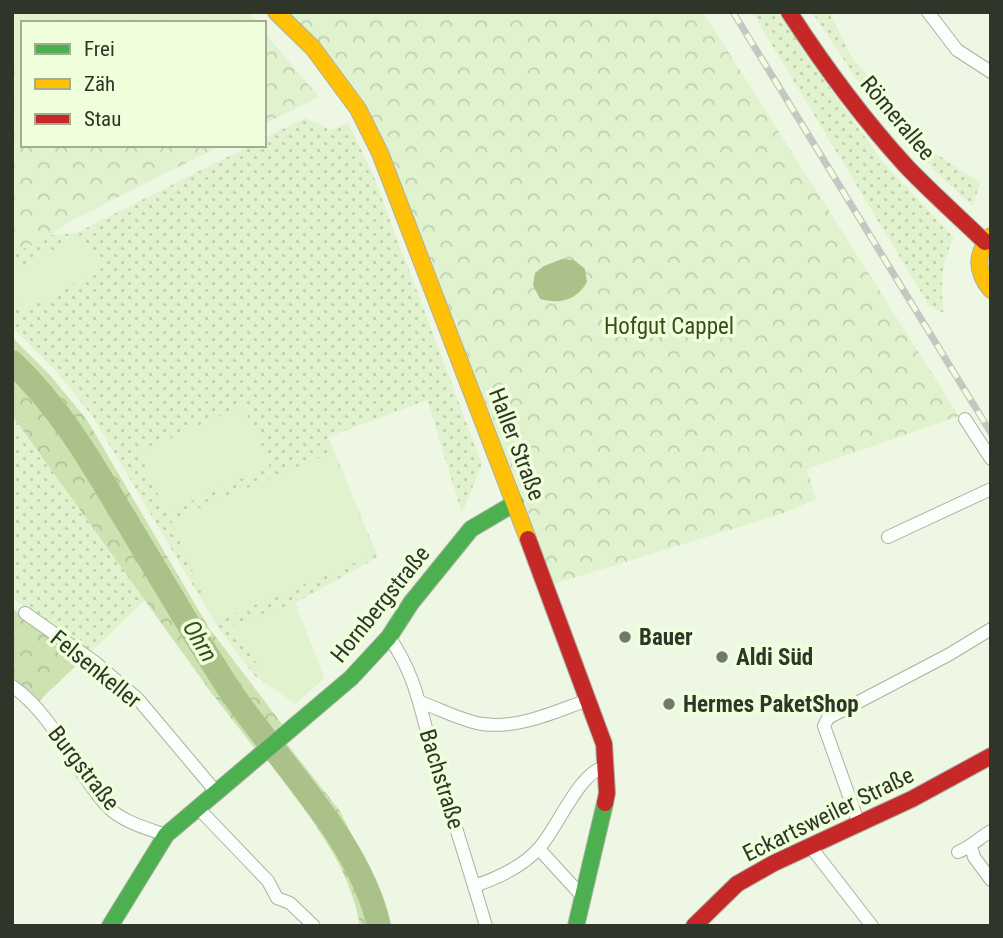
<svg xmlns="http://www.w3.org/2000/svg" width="1003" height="938" viewBox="0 0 1003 938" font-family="'Roboto Condensed',sans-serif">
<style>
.grass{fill:url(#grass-dots)}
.forest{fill:url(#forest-crowns)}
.park{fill:url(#park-crowns)}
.pitch{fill:#e1f2ce}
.water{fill:#aac28a}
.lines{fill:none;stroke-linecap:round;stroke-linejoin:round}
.river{stroke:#aac28a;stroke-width:24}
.street-casing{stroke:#aab1a2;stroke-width:14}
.fast-casing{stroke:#aab1a2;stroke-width:18}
.slow-casing{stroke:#aab1a2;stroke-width:18}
.jam-casing{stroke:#aab1a2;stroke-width:18}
.street{stroke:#fcfefb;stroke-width:12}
.fast{stroke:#4caf50;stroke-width:16}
.slow{stroke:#ffc107;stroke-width:16}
.jam{stroke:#c62828;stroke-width:16}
.rail-casing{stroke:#c5c7c3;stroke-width:7}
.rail{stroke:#efffdc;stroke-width:4.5;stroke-dasharray:13;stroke-linecap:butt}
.poi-dot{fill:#72796a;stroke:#efffdc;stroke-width:2.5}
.labels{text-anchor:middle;stroke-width:7;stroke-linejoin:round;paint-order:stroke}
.street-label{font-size:23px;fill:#2f3528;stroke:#efffdc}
.park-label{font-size:23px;fill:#394d18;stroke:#efffdc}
.poi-label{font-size:23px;font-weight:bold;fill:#2f3528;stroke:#efffdc;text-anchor:start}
.water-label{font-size:24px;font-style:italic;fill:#3a4f1a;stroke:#efffdc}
</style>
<defs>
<pattern id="grass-dots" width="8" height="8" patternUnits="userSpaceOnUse" patternTransform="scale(1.75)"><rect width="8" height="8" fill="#e1f2ce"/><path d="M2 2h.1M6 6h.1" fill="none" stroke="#c1d0b1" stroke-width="1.8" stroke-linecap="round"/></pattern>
<pattern id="forest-crowns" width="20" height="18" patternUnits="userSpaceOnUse" patternTransform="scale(1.75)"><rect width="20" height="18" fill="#cce2b0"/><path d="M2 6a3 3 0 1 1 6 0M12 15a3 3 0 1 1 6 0" fill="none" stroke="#b0c297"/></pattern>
<pattern id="park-crowns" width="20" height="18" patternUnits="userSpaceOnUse" patternTransform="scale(1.75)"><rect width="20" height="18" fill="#e1f2ce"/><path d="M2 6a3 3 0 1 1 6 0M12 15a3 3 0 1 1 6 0" fill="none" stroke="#c1d0b1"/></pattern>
</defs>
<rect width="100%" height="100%" fill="#eef7e4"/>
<!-- grass -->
<g class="grass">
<path d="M752,12H780L801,48L883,162L954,238C941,262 940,287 944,313L930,307Z"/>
<polygon points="812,12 829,12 851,56 929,149 980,183 973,206 939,175 875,107"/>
<polygon points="306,118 331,130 348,123 372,172 482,464 462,513 427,400 328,437 378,557 295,603 324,678 295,704 254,675 217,626 93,417 55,370 12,327 12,255 51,235 76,233 251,145 264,145 264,138"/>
<polygon points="12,415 146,599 89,654 12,598"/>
</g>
<!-- forest -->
<g class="forest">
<polygon points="12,337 50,375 87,420 209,628 282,724 255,749 210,691 12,415"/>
<polygon points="12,608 82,660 39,701 12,681"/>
<path d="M287,744L340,811L372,876L388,926H360C350,862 304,811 268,760Z"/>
</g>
<!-- park -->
<g class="park">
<polygon points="12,12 248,12 257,23 23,23 23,145 222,145 71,221 51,235 12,255"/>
<polygon points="287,12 703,12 959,416 807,469 816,499 784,513 554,584 526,506 411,209 367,109 333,59"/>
<polygon points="264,32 319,97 264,124"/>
</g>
<!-- pitch -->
<g class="pitch">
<polygon points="12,12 23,12 30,23 23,23 23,47 18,49 12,48"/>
<polygon points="82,235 101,270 23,311 12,290 12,271"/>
<polygon points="243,406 270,466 166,512 139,452"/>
<polygon points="333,452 376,554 214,622 171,520"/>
<polygon points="295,603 324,678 295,704 262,671 231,627"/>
</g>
<!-- water -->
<path class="water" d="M562,259L574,260L585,269L587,282C576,301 560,304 540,299L533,285L535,273L544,266Z"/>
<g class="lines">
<!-- river -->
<path class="river" d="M12,362C59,407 88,456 121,512C157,571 191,631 229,689C277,761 360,840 379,926"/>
<!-- street casing -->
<g class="street-casing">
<g id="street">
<polyline points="928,12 957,50 991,72"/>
<polyline points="965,419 991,459"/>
<polyline points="888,537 991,489"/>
<polyline points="25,613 96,663 138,699 217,793"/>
<path d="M389,637C418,678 421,715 435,761C452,816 470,871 486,926"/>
<path d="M12,686C55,716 73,769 107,806C122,822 146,828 166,835"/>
<path d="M420,702C440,709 462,721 482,724C519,729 554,712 588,700"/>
<polyline points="199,809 268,881 277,898 290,903 314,926"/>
<polyline points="859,824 824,726 828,718 950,654 991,629"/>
<polyline points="810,846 872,926"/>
<polyline points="971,847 974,857 991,880"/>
<polyline points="539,849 583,897"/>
<path d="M958,852C971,847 979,838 991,831"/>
<path d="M474,886C498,878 524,866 540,847C558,827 579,772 605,767"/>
</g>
</g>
<!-- fast casing -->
<g class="fast-casing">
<g id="fast">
<polyline points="110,926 166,835 351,678 389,637 411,603 471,529 515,503"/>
<polyline points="576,926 605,803"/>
</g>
</g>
<!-- slow casing -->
<g class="slow-casing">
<g id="slow">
<polyline points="276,12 313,48 358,109 380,153 528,539"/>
<path d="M991,236C975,254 976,272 991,290"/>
</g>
</g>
<!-- jam casing -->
<g class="jam-casing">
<g id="jam">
<path d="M789,12C824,66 863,119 907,167C932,193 959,217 985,242"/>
<polyline points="528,539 604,744 607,793 605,803"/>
<polyline points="694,926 737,884 774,863 912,799 991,756"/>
</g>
</g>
<!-- street -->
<use href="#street" class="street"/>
<!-- fast -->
<use href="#fast" class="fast"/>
<!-- slow -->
<use href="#slow" class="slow"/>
<!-- jam -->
<use href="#jam" class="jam"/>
<!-- rail casing -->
<g class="rail-casing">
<polyline id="rail" points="733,12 991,433"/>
</g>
<!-- rail -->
<use href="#rail" class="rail"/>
</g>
<!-- markers -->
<g class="poi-dot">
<circle cx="625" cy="637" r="7"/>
<circle cx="722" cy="657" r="7"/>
<circle cx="669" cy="704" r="7"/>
</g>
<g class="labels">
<!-- street labels -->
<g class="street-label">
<text transform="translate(898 118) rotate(50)" y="8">Römerallee</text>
<text transform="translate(517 444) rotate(69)" y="8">Haller Straße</text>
<text transform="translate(380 604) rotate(-51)" y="8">Hornbergstraße</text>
<text transform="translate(96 669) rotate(39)" y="8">Felsenkeller</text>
<text transform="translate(84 768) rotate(52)" y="8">Burgstraße</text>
<text transform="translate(442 779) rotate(73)" y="8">Bachstraße</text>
<text transform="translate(828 814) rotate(-26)" y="8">Eckartsweiler Straße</text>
</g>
<!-- park labels -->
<g class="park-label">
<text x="669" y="334">Hofgut Cappel</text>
</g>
<!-- poi labels -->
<g class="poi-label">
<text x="639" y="645">Bauer</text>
<text x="736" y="665">Aldi Süd</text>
<text x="683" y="712">Hermes PaketShop</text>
</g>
<!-- water labels -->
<g class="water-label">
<text transform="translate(200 641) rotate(59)" y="8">Ohrn</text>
</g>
</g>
<!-- border -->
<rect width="1003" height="938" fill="none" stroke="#2f3528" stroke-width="28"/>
<!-- legend -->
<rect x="21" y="21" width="245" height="126" fill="#efffdc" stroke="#a2ae94" stroke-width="2"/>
<rect x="35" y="44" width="35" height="10" fill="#4caf50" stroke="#a2ae94" stroke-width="2"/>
<text x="84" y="56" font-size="21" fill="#2f3528">Frei</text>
<rect x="35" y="79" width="35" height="10" fill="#ffc107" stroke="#a2ae94" stroke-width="2"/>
<text x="84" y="91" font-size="21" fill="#2f3528">Zäh</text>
<rect x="35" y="114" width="35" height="10" fill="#c62828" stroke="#a2ae94" stroke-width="2"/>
<text x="84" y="126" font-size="21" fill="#2f3528">Stau</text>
</svg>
